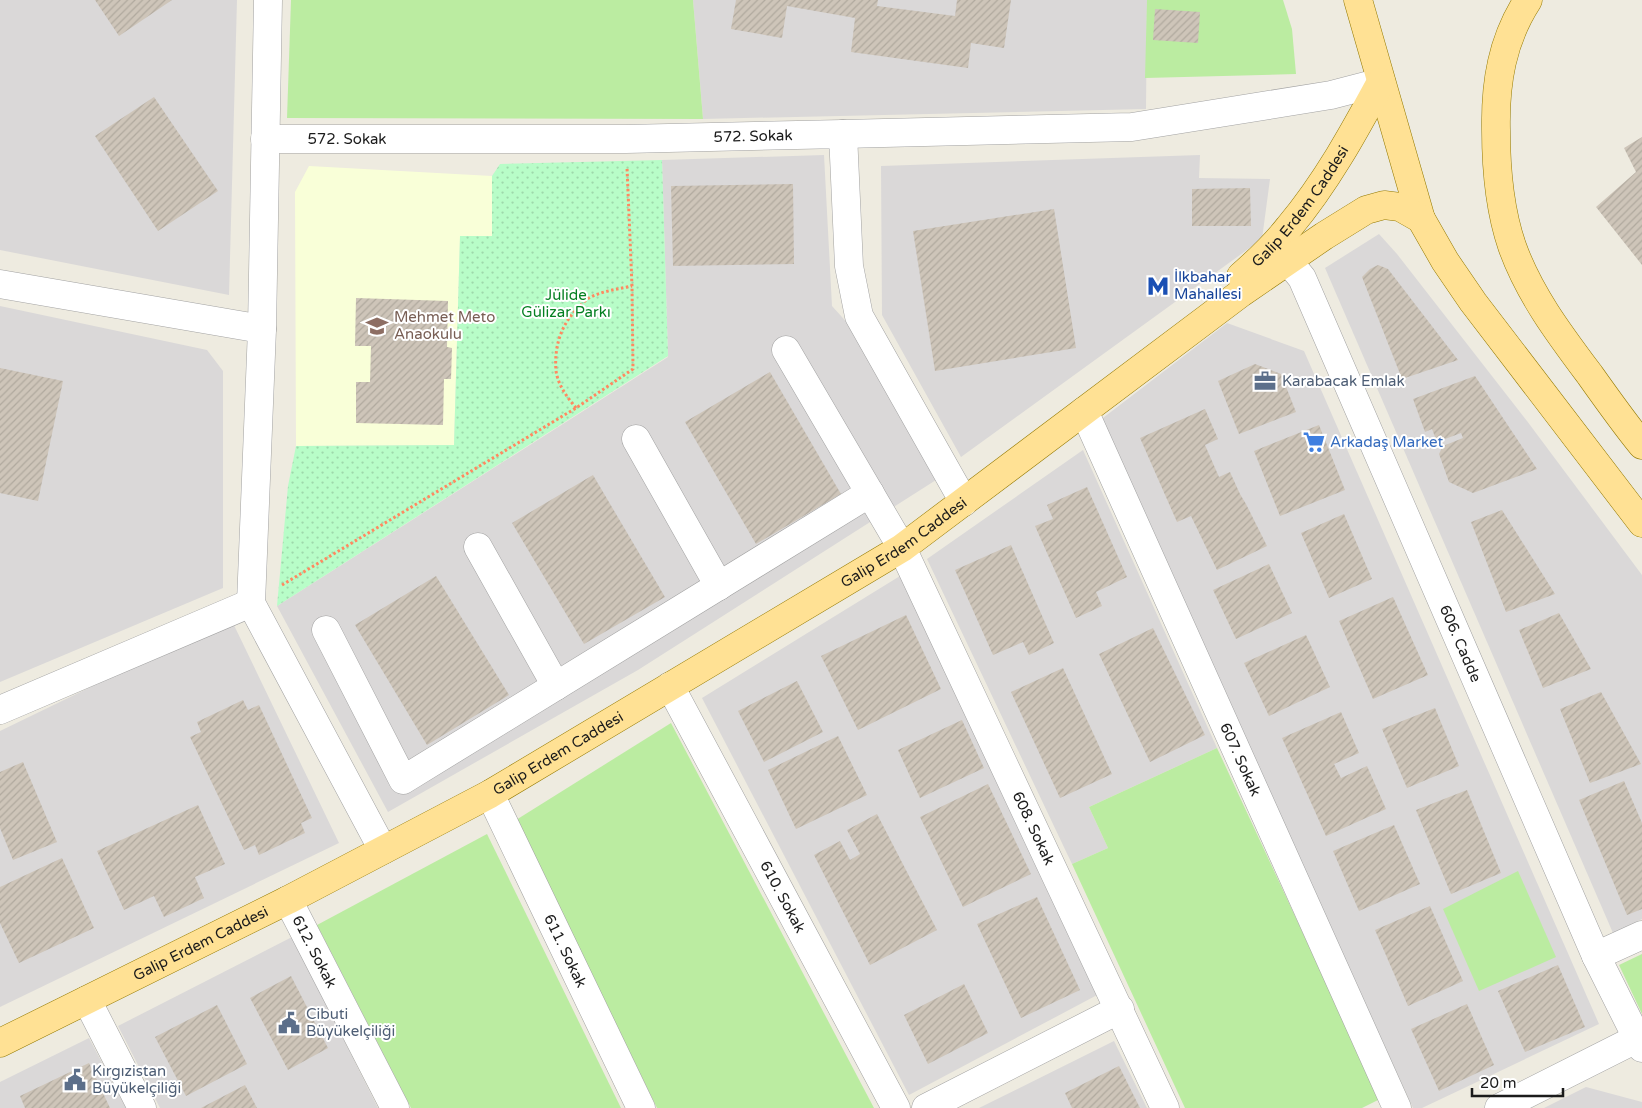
<svg xmlns="http://www.w3.org/2000/svg" width="1642" height="1108" viewBox="0 0 1642 1108" font-family="'Varela Round',sans-serif">
<style>
.residential{fill:#dad8d8}
.education{fill:#f9ffd8}
.grass{fill:#bbeca1}
.park{fill:url(#park-dots)}
.building{fill:url(#building-hatch)}
.lines{fill:none;stroke-linecap:round;stroke-linejoin:round}
.minor-casing{stroke:#a2a2a2;stroke-width:29}
.major-casing{stroke:#937900;stroke-width:29}
.path{stroke:#ff8960;stroke-width:3;stroke-dasharray:2.5 2.5;stroke-linecap:butt}
.minor{stroke:#fff;stroke-width:28}
.major{stroke:#ffe194;stroke-width:28}
.labels{text-anchor:middle;stroke-width:4;stroke-linejoin:round;paint-order:stroke}
.street-label{font-size:15px;fill:#1b1b1b;stroke:#fff}
.transit-label{font-size:15px;fill:#164399;stroke:#fff;text-anchor:start}
.park-label{font-size:15px;fill:#047f21;stroke:#fff}
.education-label{font-size:15px;fill:#785e54;stroke:#fff;text-anchor:start}
.service-label{font-size:15px;fill:#4e5e75;stroke:#fff;text-anchor:start}
.shop-label{font-size:15px;fill:#366cbe;stroke:#fff;text-anchor:start}
</style>
<defs>
<pattern id="park-dots" width="8" height="8" patternUnits="userSpaceOnUse" patternTransform="scale(1.25)"><rect width="8" height="8" fill="#b8fdc8"/><path d="M2 2h.1M6 6h.1" fill="none" stroke="#9ed8ab" stroke-width="1.8" stroke-linecap="round"/></pattern>
<pattern id="building-hatch" width="6" height="6" patternUnits="userSpaceOnUse" patternTransform="scale(1.25)"><rect width="6" height="6" fill="#cec5b9"/><path d="M-1 1l2-2M0 6l6-6M5 7l2-2" fill="none" stroke="#b0a99e"/></pattern>
</defs>
<rect width="100%" height="100%" fill="#eeebe0"/>
<!-- residential -->
<g class="residential">
<polygon points="0,0 237,0 229,295 0,250"/>
<polygon points="693,0 1147,0 1146,109 703,119"/>
<polygon points="824,155 832,306 851,327 936,480 638,670 388,812 277,606 668,357 662,160"/>
<polygon points="1200,155 1199,178 1270,179 1262,239 961,457 882,315 881,166"/>
<polygon points="1379,234 1397,254 1527,421 1642,575 1642,919 1613,933 1325,268"/>
<polygon points="0,306 207,350 223,371 223,588 0,682"/>
<polygon points="1227,323 1304,351 1599,1024 1422,1108 1413,1108 1099,421"/>
<polygon points="1083,450 1217,748 1089,807 1108,848 1072,864 927,559"/>
<polygon points="900,576 1099,994 909,1095 702,698"/>
<polygon points="231,619 339,843 0,1007 0,731"/>
<polygon points="292,937 378,1108 160,1108 118,1026"/>
<polygon points="89,1038 126,1108 0,1108 0,1082"/>
<polygon points="1114,1041 1147,1108 979,1108"/>
<polygon points="1586,1087 1642,1102 1642,1108 1544,1108"/>
</g>
<!-- education -->
<polygon class="education" points="309,166 492,176 492,236 460,237 454,445 296,446 295,192"/>
<!-- grass -->
<g class="grass">
<polygon points="291,0 693,0 703,119 287,118"/>
<polygon points="1147,0 1283,0 1292,29 1296,74 1145,78"/>
<polygon points="671,723 874,1108 657,1108 516,820"/>
<polygon points="1217,748 1380,1099 1362,1108 1185,1108 1072,864 1108,848 1089,807"/>
<polygon points="487,834 621,1108 411,1108 317,925"/>
<polygon points="1518,871 1556,957 1479,991 1443,909"/>
<polygon points="1642,954 1642,1014 1619,965"/>
</g>
<!-- park -->
<polygon class="park" points="662,160 668,356 277,606 288,486 296,446 454,445 460,236 492,236 492,176 500,164"/>
<!-- building -->
<g class="building">
<polygon points="95,0 172,0 119,36"/>
<polygon points="736,0 878,0 877,6 955,16 957,0 1011,0 1004,48 971,43 968,68 851,52 855,18 787,6 782,38 731,29"/>
<polygon points="1155,9 1200,12 1198,43 1153,40"/>
<polygon points="154,97 218,191 158,231 95,136"/>
<polygon points="1642,137 1642,265 1596,207 1636,172 1624,148"/>
<polygon points="793,184 794,264 673,266 671,186"/>
<polygon points="1250,188 1251,226 1192,226 1192,189"/>
<polygon points="1054,209 1076,348 935,371 913,231"/>
<polygon points="1378,265 1388,269 1458,360 1402,379 1362,277 1370,269"/>
<polygon points="356,298 448,301 447,347 452,348 451,379 444,379 443,425 356,423 356,382 370,382 371,346 355,346"/>
<polygon points="1255,364 1281,374 1296,412 1239,434 1218,381"/>
<polygon points="0,368 63,381 38,501 0,493"/>
<polygon points="770,372 841,494 756,544 685,422"/>
<polygon points="1475,376 1537,469 1473,493 1449,482 1439,454 1443,446 1463,438 1461,433 1437,442 1432,429 1425,432 1413,399"/>
<polygon points="1205,409 1218,439 1205,445 1219,477 1230,472 1240,494 1246,504 1267,546 1217,570 1191,516 1177,522 1140,438"/>
<polygon points="1319,425 1345,490 1280,516 1254,451"/>
<polygon points="593,475 665,597 584,644 512,523"/>
<polygon points="1087,487 1127,577 1096,592 1102,606 1076,618 1035,526 1053,519 1047,505"/>
<polygon points="1502,510 1555,594 1506,612 1471,522"/>
<polygon points="1344,514 1372,579 1329,598 1301,533"/>
<polygon points="1011,545 1054,643 1029,655 1023,642 993,655 955,570"/>
<polygon points="1269,564 1292,613 1236,639 1213,590"/>
<polygon points="436,576 509,695 427,745 355,625"/>
<polygon points="1393,597 1428,675 1373,699 1339,621"/>
<polygon points="1559,613 1591,669 1543,688 1519,630"/>
<polygon points="906,615 941,689 858,730 821,656"/>
<polygon points="1153,628 1205,735 1150,762 1099,654"/>
<polygon points="1306,635 1330,687 1269,716 1244,663"/>
<polygon points="1063,668 1112,774 1060,798 1011,692"/>
<polygon points="797,681 823,732 764,762 738,711"/>
<polygon points="1601,692 1641,764 1590,783 1560,709"/>
<polygon points="243,700 248,710 259,705 312,818 301,823 305,833 259,855 255,845 244,850 190,737 201,732 197,722"/>
<polygon points="1435,708 1459,766 1407,788 1382,729"/>
<polygon points="1341,712 1359,753 1334,764 1341,778 1367,766 1386,809 1326,836 1282,738"/>
<polygon points="962,720 984,768 920,798 898,750"/>
<polygon points="838,736 867,795 796,829 768,770"/>
<polygon points="23,762 57,842 13,860 0,828 0,772"/>
<polygon points="1624,781 1642,823 1642,909 1627,915 1579,800"/>
<polygon points="988,784 1031,874 963,907 920,817"/>
<polygon points="1467,790 1501,873 1451,894 1416,810"/>
<polygon points="198,805 225,864 195,877 204,898 164,917 154,896 124,910 97,851"/>
<polygon points="877,814 937,930 870,965 814,855 840,841 850,860 860,854 847,830"/>
<polygon points="1394,825 1420,884 1359,911 1333,851"/>
<polygon points="62,858 94,928 19,963 0,923 0,887"/>
<polygon points="1037,897 1080,990 1021,1018 977,924"/>
<polygon points="1430,906 1463,981 1408,1006 1375,930"/>
<polygon points="1558,965 1585,1027 1525,1052 1498,991"/>
<polygon points="291,976 328,1048 288,1070 250,998"/>
<polygon points="964,984 988,1033 928,1064 904,1015"/>
<polygon points="1467,1004 1494,1065 1439,1091 1411,1029"/>
<polygon points="217,1005 247,1064 186,1096 155,1037"/>
<polygon points="89,1063 110,1108 25,1108 20,1096"/>
<polygon points="1119,1066 1140,1108 1072,1108 1065,1093"/>
<polygon points="245,1085 257,1108 201,1108"/>
</g>
<g class="lines">
<!-- minor casing -->
<g class="minor-casing">
<g id="minor">
<polyline points="268,0 262,329 251,603 383,850"/>
<polyline points="843,134 1132,127 1331,95 1381,82"/>
<path id="s1" d="M265,139H626L843,134L849,266L859,316L964,502"/>
<path id="s2" d="M1275,245L1302,278L1596,956L1642,1048"/>
<polyline points="0,284 262,329"/>
<path id="s3" d="M786,350L902,548L1165,1108"/>
<path id="s4" d="M1084,411L1397,1108"/>
<polyline points="636,439 719,586"/>
<polyline points="478,547 556,686"/>
<polyline points="326,630 403,780 870,493"/>
<path id="s5" d="M670,686L896,1108"/>
<polyline points="0,710 251,603"/>
<path id="s6" d="M490,794L641,1108"/>
<path id="s7" d="M288,900L395,1108"/>
<polyline points="1596,956 1642,935"/>
<polyline points="87,1000 142,1108"/>
<polyline points="926,1108 1120,1009"/>
<polyline points="1499,1108 1638,1038"/>
</g>
</g>
<!-- major casing -->
<g class="major-casing">
<g id="major">
<polyline points="1358,0 1421,219 1445,261 1473,302 1642,523"/>
<path d="M1528,0C1502,40 1495,83 1496,130C1496,169 1499,208 1512,246C1529,294 1560,335 1590,375C1607,399 1624,423 1642,445"/>
<path id="s8" d="M1241,276C1258,261 1275,245 1289,227C1326,183 1354,132 1381,82"/>
<path id="s9" d="M0,1043L288,900L490,794L902,548L1241,293L1324,236L1366,210L1384,205L1400,207L1421,219"/>
</g>
</g>
<!-- path -->
<g class="path">
<path d="M576,408C567,397 558,385 556,371C554,346 561,324 579,307C582,304 586,299 591,297C603,291 618,289 632,286"/>
<polyline points="282,585 576,408 633,369 632,286 627,167"/>
</g>
<!-- minor -->
<use href="#minor" class="minor"/>
<!-- major -->
<use href="#major" class="major"/>
</g>
<!-- icons -->
<defs>
<g id="metro-bare" transform="scale(1.725)"><path d="M-5.5 5V-5H-3L0 0L3-5H5.5V5H3V-.5L0 4L-3-.5V5Z" fill="#1a4fb4" stroke="#fff" stroke-width="2.5" paint-order="stroke"/></g>
<g id="school-bare" transform="scale(1.725)"><path d="M0-5L7-2L0 1L-7-2ZM-4 1L0 2.5L4 1V4Q0 6-4 4Z" fill="#8d6e63" stroke="#fff" stroke-width="2.5" paint-order="stroke"/></g>
<g id="office-bare" transform="scale(1.725)"><path d="M-6-3h4V-5.5h4V-3h4V5H-6ZM-1-4.5V-3h2v-1.5ZM-6 0V1H6V0Z" fill="#5c6f8a" stroke="#fff" stroke-width="2.5" paint-order="stroke"/></g>
<g id="supermarket-bare" transform="scale(1.725)"><path d="M-6-5.5h2.5l.6 2H6L4.5 2H-2.5L-4.4-4H-6ZM-1.5 3.2a1.3 1.3 0 1 0 .1 0ZM3 3.2a1.3 1.3 0 1 0 .1 0Z" fill="#3f7fe0" stroke="#fff" stroke-width="2.5" paint-order="stroke"/></g>
<g id="civic-bare" transform="scale(1.725)"><path d="M-.6-6.5H3V-4.5H.6V-3L4-1V1h2V6H-6V1h2V-1L-.6-3ZM-1.2 2.5V6h2.4V2.5Z" fill="#5c6f8a" stroke="#fff" stroke-width="2.5" paint-order="stroke"/></g>
</defs>
<g fill-rule="evenodd">
<use href="#metro-bare" x="1158" y="286"/>
<use href="#school-bare" x="377" y="326"/>
<use href="#office-bare" x="1265" y="381"/>
<use href="#supermarket-bare" x="1314" y="442"/>
<use href="#civic-bare" x="289" y="1023"/>
<use href="#civic-bare" x="75" y="1080"/>
</g>
<g class="labels">
<!-- street labels -->
<g class="street-label">
<text dy="5" stroke="none"><textPath href="#s1" startOffset="488">572. Sokak</textPath></text>
<text dy="5" stroke="none"><textPath href="#s1" startOffset="82">572. Sokak</textPath></text>
<text dy="5" stroke="none"><textPath href="#s8" startOffset="92">Galip Erdem Caddesi</textPath></text>
<text dy="5" stroke="none"><textPath href="#s9" startOffset="1034">Galip Erdem Caddesi</textPath></text>
<text dy="5" stroke="none"><textPath href="#s2" startOffset="441">606. Cadde</textPath></text>
<text dy="5" stroke="none"><textPath href="#s9" startOffset="629">Galip Erdem Caddesi</textPath></text>
<text dy="5" stroke="none"><textPath href="#s4" startOffset="382">607. Sokak</textPath></text>
<text dy="5" stroke="none"><textPath href="#s3" startOffset="539">608. Sokak</textPath></text>
<text dy="5" stroke="none"><textPath href="#s5" startOffset="239">610. Sokak</textPath></text>
<text dy="5" stroke="none"><textPath href="#s9" startOffset="224">Galip Erdem Caddesi</textPath></text>
<text dy="5" stroke="none"><textPath href="#s7" startOffset="58">612. Sokak</textPath></text>
<text dy="5" stroke="none"><textPath href="#s6" startOffset="174">611. Sokak</textPath></text>
</g>
<!-- transit labels -->
<g class="transit-label">
<text x="1174" y="282">İlkbahar<tspan x="1174" dy="17">Mahallesi</tspan></text>
</g>
<!-- park labels -->
<g class="park-label">
<text x="566" y="300">Jülide<tspan x="566" dy="17">Gülizar Parkı</tspan></text>
</g>
<!-- education labels -->
<g class="education-label">
<text x="394" y="322">Mehmet Meto<tspan x="394" dy="17">Anaokulu</tspan></text>
</g>
<!-- service labels -->
<g class="service-label">
<text x="1282" y="386">Karabacak Emlak</text>
<text x="306" y="1019">Cibuti<tspan x="306" dy="17">Büyükelçiliği</tspan></text>
<text x="92" y="1076">Kırgızistan<tspan x="92" dy="17">Büyükelçiliği</tspan></text>
</g>
<!-- shop labels -->
<g class="shop-label">
<text x="1330" y="447">Arkadaş Market</text>
</g>
</g>
<!-- scale -->
<path d="M1472 1088v8h91v-8" fill="none" stroke="#1b1b1b" stroke-width="2.5"/>
<text x="1480" y="1088" font-size="15" fill="#1b1b1b" stroke="#ffffff" stroke-width="4" paint-order="stroke">20 m</text>
</svg>
